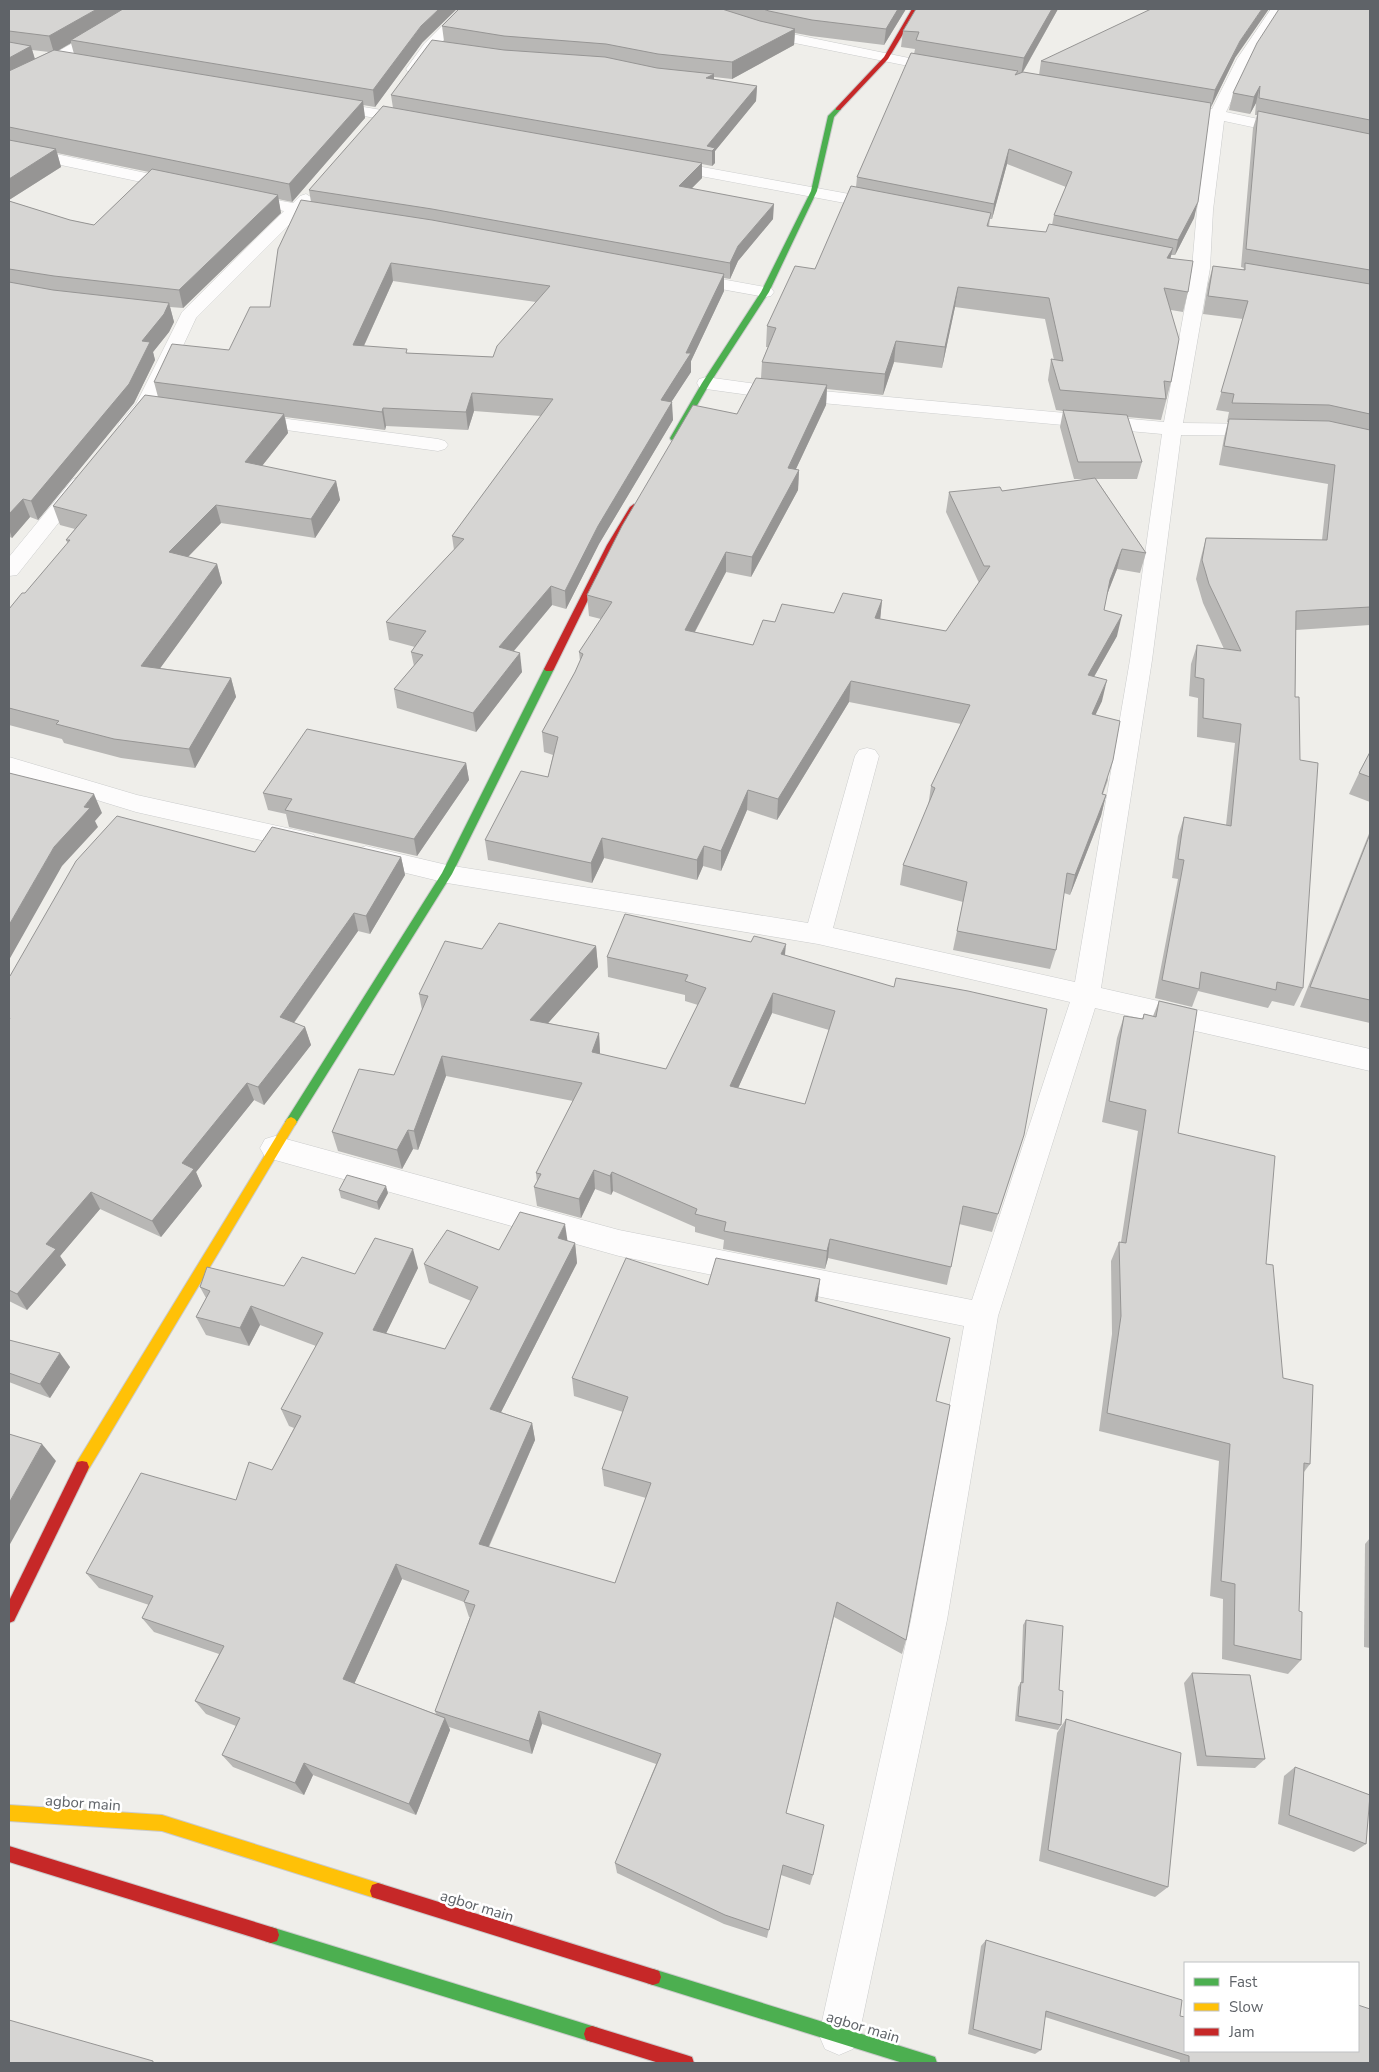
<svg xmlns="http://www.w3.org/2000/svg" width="1379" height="2072" viewBox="0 0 1379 2072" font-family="'Nunito Sans',sans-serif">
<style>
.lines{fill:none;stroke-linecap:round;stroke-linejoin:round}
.street-casing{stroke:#cbcccc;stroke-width:1}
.fast-casing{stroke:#cacacb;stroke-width:2}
.slow-casing{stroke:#cacacb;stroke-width:2}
.jam-casing{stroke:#cacacb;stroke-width:2}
.street{fill:#fdfcfc;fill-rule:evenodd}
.fast{fill:#4caf50;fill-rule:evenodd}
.slow{fill:#ffc107;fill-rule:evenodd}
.jam{fill:#c62828;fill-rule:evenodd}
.wall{fill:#b8b7b5;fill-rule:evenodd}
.shaded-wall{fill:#969594}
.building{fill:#d6d5d3;stroke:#969594;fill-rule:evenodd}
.labels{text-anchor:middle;stroke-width:5;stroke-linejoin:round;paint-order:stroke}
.near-street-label{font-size:15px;fill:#5f6368;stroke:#fff}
</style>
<rect width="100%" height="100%" fill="#efeeea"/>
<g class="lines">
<!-- street casing -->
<g class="street-casing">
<g id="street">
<polygon points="133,9 149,9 61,63 9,89 9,79"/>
<polygon points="459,9 474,9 434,50 418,72 408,72 406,69 424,44"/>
<polygon points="687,9 707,9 768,29 943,65 950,69 943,73 765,37 689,12"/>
<polygon points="1271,9 1285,9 1251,59 1226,112 1295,127 1298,130 1290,135 1224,121 1213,210 1210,268 1183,423 1264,424 1271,426 1274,430 1271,434 1264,436 1181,435 1152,660 1101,988 1370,1049 1370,1071 1095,1008 998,1316 947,1620 859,2035 853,2049 839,2055 825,2049 819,2035 911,1620 964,1326 619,1256 275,1160 265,1157 260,1148 265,1139 275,1136 619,1230 972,1300 1070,1002 818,944 447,883 357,861 353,855 357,849 366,846 447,865 808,923 855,756 859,750 867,748 875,750 879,756 833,928 1075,982 1130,660 1162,434 778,399 706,389 699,387 697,383 699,379 706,377 778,387 1164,422 1192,268 1197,210 1209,117 1195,114 1192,111 1200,106 1212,109 1237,59"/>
<polygon points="327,101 412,115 420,120 412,125 322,108 320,105"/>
<polygon points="9,144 179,180 187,185 179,190 9,154"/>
<polygon points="664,160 882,200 890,205 882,210 658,168 656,165"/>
<polygon points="243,194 293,203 300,196 306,194 314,199 308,206 339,212 341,215 339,218 333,220 300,214 196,318 155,406 135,429 121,429 118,425 136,404 182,312 284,211 237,202 235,199 237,196"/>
<polygon points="688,273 765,287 771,288 774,292 771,296 765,297 682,282 679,278 682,274"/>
<polygon points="250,414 438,439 445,441 448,445 445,449 438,451 243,424 240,420 243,416"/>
<polygon points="80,477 87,479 90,483 87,487 17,575 9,576 9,557 73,479"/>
<polygon points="9,757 137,795 305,832 314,835 317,841 314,847 305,850 136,812 9,773"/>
</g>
</g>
<!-- fast casing -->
<g class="fast-casing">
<g id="fast">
<polygon points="836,108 841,109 834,117 817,191 769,292 710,383 678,438 671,440 670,438 702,383 761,292 811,191 828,116"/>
<polygon points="549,666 554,669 452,874 295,1125 291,1127 287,1125 285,1122 287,1119 442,873 544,669"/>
<polygon points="271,1927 592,2026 598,2028 600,2034 598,2040 592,2042 271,1943 265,1941 263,1935 265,1929"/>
<polygon points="653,1969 929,2055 935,2057 937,2063 903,2063 653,1985 647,1983 645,1977 647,1971"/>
</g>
</g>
<!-- slow casing -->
<g class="slow-casing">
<g id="slow">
<polygon points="291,1117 295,1119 297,1122 295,1125 87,1472 82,1473 77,1472 75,1467 77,1462 287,1119"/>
<polygon points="9,1805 162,1815 378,1883 384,1885 386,1891 384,1897 378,1899 162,1831 9,1821"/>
</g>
</g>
<!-- jam casing -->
<g class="jam-casing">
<g id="jam">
<polygon points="912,9 918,9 888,59 840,110 836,110 836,108 884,57"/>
<polygon points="634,504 638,507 615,545 554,669 552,671 546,671 544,669 607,545 630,507"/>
<polygon points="82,1461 87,1462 89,1467 87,1472 14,1621 9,1623 9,1601 77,1462"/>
<polygon points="9,1846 271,1927 277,1929 279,1935 277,1941 271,1943 9,1862"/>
<polygon points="378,1883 653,1969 659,1971 661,1977 659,1983 653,1985 378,1899 372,1897 370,1891 372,1885"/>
<polygon points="592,2026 686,2055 692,2057 694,2063 659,2063 592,2042 586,2040 584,2034 586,2028"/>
</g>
</g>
<!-- street -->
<use href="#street" class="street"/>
<!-- fast -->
<use href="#fast" class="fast"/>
<!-- slow -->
<use href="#slow" class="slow"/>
<!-- jam -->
<use href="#jam" class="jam"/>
</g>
<!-- wall -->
<g class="wall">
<path d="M9,9L422,43L375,107L363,105L365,118L292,202L278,199L281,213L183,308L170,307L174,322L169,332L153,352L155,360L134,403L38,520L30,517L12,538L10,537L9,538V201L70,220L94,225L149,172L57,153L61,167L9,200ZM71,43L74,54L57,51ZM32,50L49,52L35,59Z"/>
<path d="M459,9H906L884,45L811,36L795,33L794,45L732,79L714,77V79L757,86L756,101L715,151V163L712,166L702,164V178L692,188L773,219L738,261L730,279L724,278V291L691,361V372L671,402L673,420L599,544L566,609L552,605L514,651L522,672L476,732L397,708L394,689L414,666L411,652L415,647L389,640L386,622L454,550L452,536L541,416L474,411L468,430L386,426L385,430L285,417L288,433L262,466L336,481L340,500L315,538L221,523L188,557L217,564L222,583L160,668L231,678L236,697L195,768L121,758L64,743L62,739L9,725V609L25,593L68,544L66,540L75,529L60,525L53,506L158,397L154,382L229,350L270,307L311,202L309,190L393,108L391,95L444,41L442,26ZM393,281L536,302L493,357L408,353L364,346Z"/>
<path d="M916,9H1058L1023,72L1039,75L1041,61L1235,58L1211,107H1210L1194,218L1175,255H1171L1170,258L1188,292L1183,312L1171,310V382L1161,420L1127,417L1142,462L1137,479H1096L1146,553L1140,573L1117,569L1107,594L1104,610L1117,636L1094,677L1102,701L1095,715L1108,780L1103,794L1106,795L1101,816L1070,895L1064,893L1056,950L1050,969L953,950L963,902L900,885L903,865L928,807L931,786L961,724L849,702L777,820L747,810L721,871L703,866L697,880L604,858L592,883L488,860L485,840L548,777L553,755L544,752L542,732L575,672L580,661L579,652L601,619L589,616L587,595L737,414L761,378L762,362L768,347H766L767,326L815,269L856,187L857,177L914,54L915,49L901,47L903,31ZM1007,164L1066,187L1054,215L1052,225L1046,232L989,226L990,219H992ZM955,307L1045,319L1054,360L1051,359L1048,380L1056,410L1063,411L1060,427L1074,479H1088L1002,491L949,492L946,512L979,583L946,631L880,619L882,600L834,613L775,622L753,645L695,632L726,572L751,577L798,490L799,470L796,469L826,405L827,389L883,395L894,362L942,368Z"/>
<polygon points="1370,9 1370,625 1296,630 1295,697 1303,988 1294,1006 1272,1001 1268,1008 1198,991 1192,1007 1155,998 1178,879 1172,878 1178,836 1184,817 1226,825 1235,743 1197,737 1198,698 1189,696 1191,664 1197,645 1224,649 1203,603 1196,579 1201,557 1206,538 1322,540 1328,484 1219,465 1224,438 1228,422 1227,422 1229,412 1216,410 1243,319 1203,314 1208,284 1213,266 1243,270 1244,268 1241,267 1253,128 1257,115 1255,115 1256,103 1250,114 1229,110 1233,93"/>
<polygon points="1370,752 1370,802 1349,794 1359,773"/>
<polygon points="466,763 469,780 417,856 289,827 286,814 268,810 263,793"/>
<polygon points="1370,831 1370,1023 1300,1007"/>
<polygon points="255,852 401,857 405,875 370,934 358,931 294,1023 305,1027 311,1045 264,1105 254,1100 196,1172 202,1186 161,1237 100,1209 60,1256 66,1265 27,1310 9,1301 9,976"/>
<path d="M596,946L598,967L548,1023L599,1033L600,1054L666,1069L698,1005L685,1001V995L608,977L607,957L785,955L1018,1154L992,1232L959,1224L951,1267L947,1285L828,1258L825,1269L723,1249L724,1240L695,1232V1227L613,1191L611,1195L595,1189L581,1218L537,1206L534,1187L537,1182L536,1173L573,1101L446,1076L418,1150L413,1149L402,1169L338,1151L332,1132L394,1075L422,1010L419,994L482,949ZM772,1013L829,1030L805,1104L738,1088Z"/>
<polygon points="1159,1001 1178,1133 1266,1264 1283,1378 1310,1464 1304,1472 1299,1611 1301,1660 1288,1674 1222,1659 1223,1599 1210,1596 1219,1461 1099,1431 1112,1334 1111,1261 1119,1242 1121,1242 1138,1131 1102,1122 1117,1038 1124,1016 1142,1019 1144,1014 1153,1016"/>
<polygon points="339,1190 388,1193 379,1210 341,1198"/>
<path d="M567,1241L575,1243L577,1263L501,1412L532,1423L535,1440L489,1547L615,1583L646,1498L604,1486L602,1469L623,1412L574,1396L572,1378L708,1285L818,1298L817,1301L936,1401L906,1640L902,1654L834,1617L786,1813L813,1875L810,1885L781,1875L767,1938L724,1924L617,1873L615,1863L656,1764L542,1724L532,1754L449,1727L450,1730L416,1815L313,1775L304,1795L233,1767L222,1755L236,1726L206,1714L195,1701L219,1654L154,1632L142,1618L149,1605L99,1588L86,1573L236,1500L272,1470L294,1428L289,1426L281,1409L316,1346L260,1325L249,1346L206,1335L196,1317L206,1298L200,1287L284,1286L355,1274L418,1268L386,1333L445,1349L471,1301L429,1283L424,1264L499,1250ZM402,1579L464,1602L469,1617H470L435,1711L436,1714L354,1684Z"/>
<polygon points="9,1340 70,1367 50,1398 9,1382"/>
<polygon points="1370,1538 1370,1648 1364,1647 1365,1544"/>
<polygon points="1026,1620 1059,1690 1061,1725 1058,1730 1015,1721 1018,1687 1021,1682 1023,1625"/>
<polygon points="1192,1673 1265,1759 1255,1768 1197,1766 1184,1683"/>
<polygon points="1066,1719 1168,1887 1155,1897 1039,1861 1057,1733"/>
<polygon points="1295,1767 1366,1844 1354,1852 1278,1824 1284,1776"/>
<polygon points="986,1940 1180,2016 1185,2051 1370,2063 1180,2063 1180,2060 1045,2017 1041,2050 1035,2054 968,2034 981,1946"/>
</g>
<!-- shaded-wall -->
<g class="shaded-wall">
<polygon points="97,9 130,9 71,40 71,43 54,53 49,36"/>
<polygon points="439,9 457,9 422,43 375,107 373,90 421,26"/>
<polygon points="898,9 906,9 884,45 886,29"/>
<polygon points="1052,9 1058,9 1021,75 1024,58"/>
<polygon points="1262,9 1269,9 1235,58 1211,107 1215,90 1240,41"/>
<polygon points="795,29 794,45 732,79 732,62"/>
<polygon points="31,46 36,63 9,77 9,58"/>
<polygon points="714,74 714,89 706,78"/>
<polygon points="757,86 756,101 715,151 715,163 712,166 712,151 707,146"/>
<polygon points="1260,86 1256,103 1250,114 1254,97"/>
<polygon points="363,101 365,118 292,202 289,184"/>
<polygon points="56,149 61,167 9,200 9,179"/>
<polygon points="1009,149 1007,164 992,219 994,204"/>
<polygon points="702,163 702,178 679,201 679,186"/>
<polygon points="278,195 281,213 183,308 179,290"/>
<polygon points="1198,202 1194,218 1175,255 1178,240"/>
<polygon points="774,204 773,219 738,261 730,279 730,263 738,246"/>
<polygon points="1173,248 1168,268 1167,258"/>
<polygon points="391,263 393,281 356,363 353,345"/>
<polygon points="724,274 724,291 691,361 691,372 661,418 661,400 686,353"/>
<polygon points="958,287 955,307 942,368 945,347"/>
<polygon points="169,303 174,322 169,332 153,352 155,360 134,403 38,520 31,501 142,341"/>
<polygon points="896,341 894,362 883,395 885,374"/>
<polygon points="827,385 826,405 787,488 788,468"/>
<polygon points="472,393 474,411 468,430 466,412"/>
<polygon points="672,402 673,420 599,544 566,609 565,591 598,526"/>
<polygon points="383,408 386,426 385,430 382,412"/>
<polygon points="284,414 288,433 250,481 245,462"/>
<polygon points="799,470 798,490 751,577 752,557"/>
<polygon points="336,481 340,500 315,538 311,519"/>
<polygon points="23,499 30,517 12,538 9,529 9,514"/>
<polygon points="216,505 221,523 174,571 169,552"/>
<polygon points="1122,549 1117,569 1105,600 1110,580"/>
<polygon points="726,552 726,572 685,650 685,630"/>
<polygon points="217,564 222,583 148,685 141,666"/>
<polygon points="551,586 552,605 501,666 499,647"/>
<polygon points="882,600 880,621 875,618"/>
<polygon points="1122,615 1117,636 1083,696 1088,675"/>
<polygon points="520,653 522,672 476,732 473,713"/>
<polygon points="231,678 236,697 195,768 189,749"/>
<polygon points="1107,680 1102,701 1086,735 1092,714"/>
<polygon points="851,681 849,702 777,820 778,799"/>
<polygon points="466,763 469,780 417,856 414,839"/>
<polygon points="748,790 747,810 721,871 721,851"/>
<polygon points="94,794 102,813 95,821 98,827 62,866 9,960 9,925 54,847"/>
<polygon points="1106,795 1101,816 1070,895 1075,875"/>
<polygon points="602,838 604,858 592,883 591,863"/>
<polygon points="704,846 703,866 697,880 697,860"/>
<polygon points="401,857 405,875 370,934 366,916"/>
<polygon points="354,913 358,931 285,1035 280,1017"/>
<polygon points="786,944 784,965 781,954"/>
<polygon points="596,946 598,967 533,1040 530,1020"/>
<polygon points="773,993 772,1013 730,1106 730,1086"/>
<polygon points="305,1027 311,1045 264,1105 258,1087"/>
<polygon points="599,1033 600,1053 594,1072 592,1052"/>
<polygon points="442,1056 446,1076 418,1150 414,1131"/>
<polygon points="247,1083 254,1100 196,1172 202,1186 161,1237 152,1221 182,1163"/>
<polygon points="408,1130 413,1149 402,1169 397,1150"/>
<polygon points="594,1170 595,1189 581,1218 579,1199"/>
<polygon points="612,1172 613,1191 611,1195 610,1176"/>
<polygon points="386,1186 388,1193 379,1210 377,1202"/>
<polygon points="91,1192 100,1209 60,1256 66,1265 27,1310 17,1294 46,1244"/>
<polygon points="565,1224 568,1244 558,1238"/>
<polygon points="830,1239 828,1258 825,1269 827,1251"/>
<polygon points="575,1243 577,1263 494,1426 490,1409"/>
<polygon points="413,1249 418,1268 379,1348 373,1330"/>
<polygon points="820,1279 818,1298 813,1320 815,1301"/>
<polygon points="251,1306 260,1325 249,1346 240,1328"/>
<polygon points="60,1353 70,1367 50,1398 40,1384"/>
<polygon points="532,1423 535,1440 483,1559 479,1544"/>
<polygon points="42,1444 56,1461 9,1546 9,1503"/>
<polygon points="396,1564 402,1579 350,1693 343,1679"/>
<polygon points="539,1711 542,1724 532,1754 529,1741"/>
<polygon points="445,1718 450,1730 416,1815 409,1804"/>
<polygon points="304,1763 313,1775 304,1795 295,1783"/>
</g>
<!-- building -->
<g class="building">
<polygon points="9,9 97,9 49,36 9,31"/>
<polygon points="123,9 439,9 421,26 373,90 71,40"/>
<polygon points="459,9 722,9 760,21 795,29 732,62 658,54 606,44 504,36 442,26"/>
<polygon points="763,9 898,9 886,29 812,20 769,11"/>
<polygon points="916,9 1052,9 1024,58 916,40 919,32 903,31"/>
<polygon points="1151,9 1262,9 1240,41 1215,90 1041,61"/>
<polygon points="1279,9 1370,9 1370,120 1259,98 1260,86 1254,97 1233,93 1257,43"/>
<polygon points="432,40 504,50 605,57 657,68 714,74 706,78 757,86 707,146 715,148 712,151 391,95"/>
<polygon points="9,42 31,46 9,58"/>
<polygon points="54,50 363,101 289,184 9,127 9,71"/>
<polygon points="911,53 1018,71 1015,75 1023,72 1211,103 1198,202 1178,240 1054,215 1072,172 1009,149 994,204 857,177"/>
<polygon points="383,106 702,163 679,186 774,204 738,246 730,263 432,209 309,190"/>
<polygon points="1258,111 1370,134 1370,270 1246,249"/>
<polygon points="9,140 56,149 9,179"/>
<polygon points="152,169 278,195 179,290 54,276 9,269 9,201 70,220 94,225"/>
<polygon points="851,186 991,213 987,226 1046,232 1049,224 1173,248 1167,258 1193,261 1188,292 1164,288 1179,339 1171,382 1164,381 1166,399 1060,390 1051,359 1063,361 1049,298 958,287 945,347 896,341 885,374 762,362 776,328 767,326 795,266 815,269"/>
<path d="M301,200L432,220L724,274L686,353H691L661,400L672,402L598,526L565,591L551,586L499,647L520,653L473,713L394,689L423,655L411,652L426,631L386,622L464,539L452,536L553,399L472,393L466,412L383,408L382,412L154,382L172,344L229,350L250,307H270L278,249ZM391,263L550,286L497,346L493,357L406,353L407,349L353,345Z"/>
<polygon points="1245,263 1370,284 1370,414 1329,405 1232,403 1234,394 1221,392 1248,301 1208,296 1213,266 1245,270"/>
<polygon points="9,282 53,290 169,303 164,314 142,341 150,342 129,384 31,501 23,499 9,514"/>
<polygon points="756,378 827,385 788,468 799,470 752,557 726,552 685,630 753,645 763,620 775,622 782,604 834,613 843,593 882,600 875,618 946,631 990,566 984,566 949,492 1000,487 1002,491 1095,478 1146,553 1122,549 1110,580 1104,610 1122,615 1088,675 1107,680 1092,714 1120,721 1113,760 1102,794 1106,795 1075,875 1067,873 1056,950 957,931 967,882 903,865 935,788 931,786 970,705 851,681 778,799 748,790 721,851 704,846 697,860 602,838 591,863 485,840 521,771 548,777 558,737 542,732 575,672 583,654 579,652 612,602 587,595 622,526 693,405 737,414"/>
<polygon points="145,395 284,414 245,462 336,481 311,519 216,505 169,552 217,564 141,666 231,678 189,749 114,739 56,724 59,721 9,708 9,609 22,593 25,593 70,540 66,540 87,515 53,506"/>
<polygon points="1063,410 1127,415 1142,462 1078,462"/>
<polygon points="1229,419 1329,421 1370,430 1370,607 1296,611 1295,697 1299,697 1300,760 1318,763 1303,988 1277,982 1276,990 1201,972 1199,989 1162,980 1184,860 1178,859 1184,817 1231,826 1241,724 1203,718 1204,679 1195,677 1197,645 1241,651 1209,584 1202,560 1206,538 1327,540 1335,465 1224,446"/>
<polygon points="307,729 466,763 414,839 285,810 292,799 263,793"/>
<polygon points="1370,752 1370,777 1359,773"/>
<polygon points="9,773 94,794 84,807 90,808 54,847 9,925"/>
<polygon points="117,816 255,852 272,827 401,857 366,916 354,913 280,1017 305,1027 258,1087 247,1083 182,1163 194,1169 152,1221 91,1192 46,1244 56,1249 17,1294 9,1290 9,1020 10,1018 9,1018 9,976 10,976 76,861"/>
<polygon points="1370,834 1370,1000 1310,987"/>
<path d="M625,914L751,942L754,936L786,944L781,954L894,987L896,978L968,991L1047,1009L1024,1135L998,1214L963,1206L951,1267L830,1239L827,1251L724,1231L726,1222L695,1214L697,1209L612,1172L610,1176L594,1170L579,1199L534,1187L541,1174L536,1173L582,1083L442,1056L414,1131L408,1130L397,1150L332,1132L359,1069L394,1075L428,996L419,994L445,941L482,949L499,923L596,946L530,1020L599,1033L592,1052L666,1069L706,988L685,981L688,975L607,957ZM773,993L835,1011L805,1104L730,1086Z"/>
<polygon points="1159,1001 1197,1010 1178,1133 1275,1156 1266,1264 1273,1265 1283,1378 1313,1385 1310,1464 1304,1463 1299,1611 1302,1612 1301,1660 1234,1645 1235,1584 1221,1581 1230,1444 1107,1413 1121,1316 1119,1242 1126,1243 1146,1110 1109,1101 1124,1016 1143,1019 1144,1014 1156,1017"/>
<polygon points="347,1175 386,1186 377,1202 339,1190"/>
<polygon points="520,1212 565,1224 558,1238 575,1243 490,1409 532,1423 479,1544 615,1583 651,1483 602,1469 628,1397 572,1378 626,1258 708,1285 716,1258 820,1279 815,1301 950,1338 936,1401 950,1405 906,1640 837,1602 786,1813 824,1825 813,1875 783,1865 769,1930 725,1915 615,1863 661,1754 539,1711 529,1741 435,1711 475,1605 464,1602 469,1591 396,1564 343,1679 445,1718 409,1804 304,1763 295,1783 222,1755 240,1718 195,1701 224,1646 142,1618 153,1596 86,1573 141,1473 236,1500 249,1462 272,1470 301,1416 281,1409 323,1333 251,1306 240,1328 196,1317 210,1291 200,1287 207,1267 284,1286 302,1257 355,1274 375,1238 413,1249 373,1330 445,1349 478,1287 424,1264 447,1230 499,1250"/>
<polygon points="9,1340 60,1353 40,1384 9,1373"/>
<polygon points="9,1434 42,1444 9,1503"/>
<polygon points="1026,1620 1063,1626 1059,1690 1063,1691 1061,1725 1018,1716 1021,1682 1023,1683"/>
<polygon points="1192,1673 1250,1675 1265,1759 1206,1756"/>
<polygon points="1066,1719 1181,1753 1168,1887 1048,1850"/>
<polygon points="1295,1767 1370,1795 1366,1844 1289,1815"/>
<polygon points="986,1940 1182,2000 1180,2016 1185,2017 1185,2051 1358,2051 1358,2005 1370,2009 1370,2063 1189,2063 1189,2056 1046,2011 1041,2050 973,2029"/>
<polygon points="9,2020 153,2061 153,2063 9,2063"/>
</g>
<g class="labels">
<!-- near-street labels -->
<g class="near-street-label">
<text transform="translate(83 1803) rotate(4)" y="5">agbor main</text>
<text transform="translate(477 1906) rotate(17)" y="5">agbor main</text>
<text transform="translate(863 2027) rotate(17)" y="5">agbor main</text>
</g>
</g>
<!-- border -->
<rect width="1379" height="2072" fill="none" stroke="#5f6368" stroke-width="20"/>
<!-- legend -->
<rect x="1184" y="1962" width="175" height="90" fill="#ffffff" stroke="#bfc1c3"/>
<rect x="1194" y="1978" width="25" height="8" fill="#4caf50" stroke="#bfc1c3"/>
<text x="1229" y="1987" font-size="15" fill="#5f6368">Fast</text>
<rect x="1194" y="2003" width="25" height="8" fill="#ffc107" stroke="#bfc1c3"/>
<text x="1229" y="2012" font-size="15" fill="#5f6368">Slow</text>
<rect x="1194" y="2028" width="25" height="8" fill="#c62828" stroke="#bfc1c3"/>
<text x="1229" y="2037" font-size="15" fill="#5f6368">Jam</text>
</svg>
